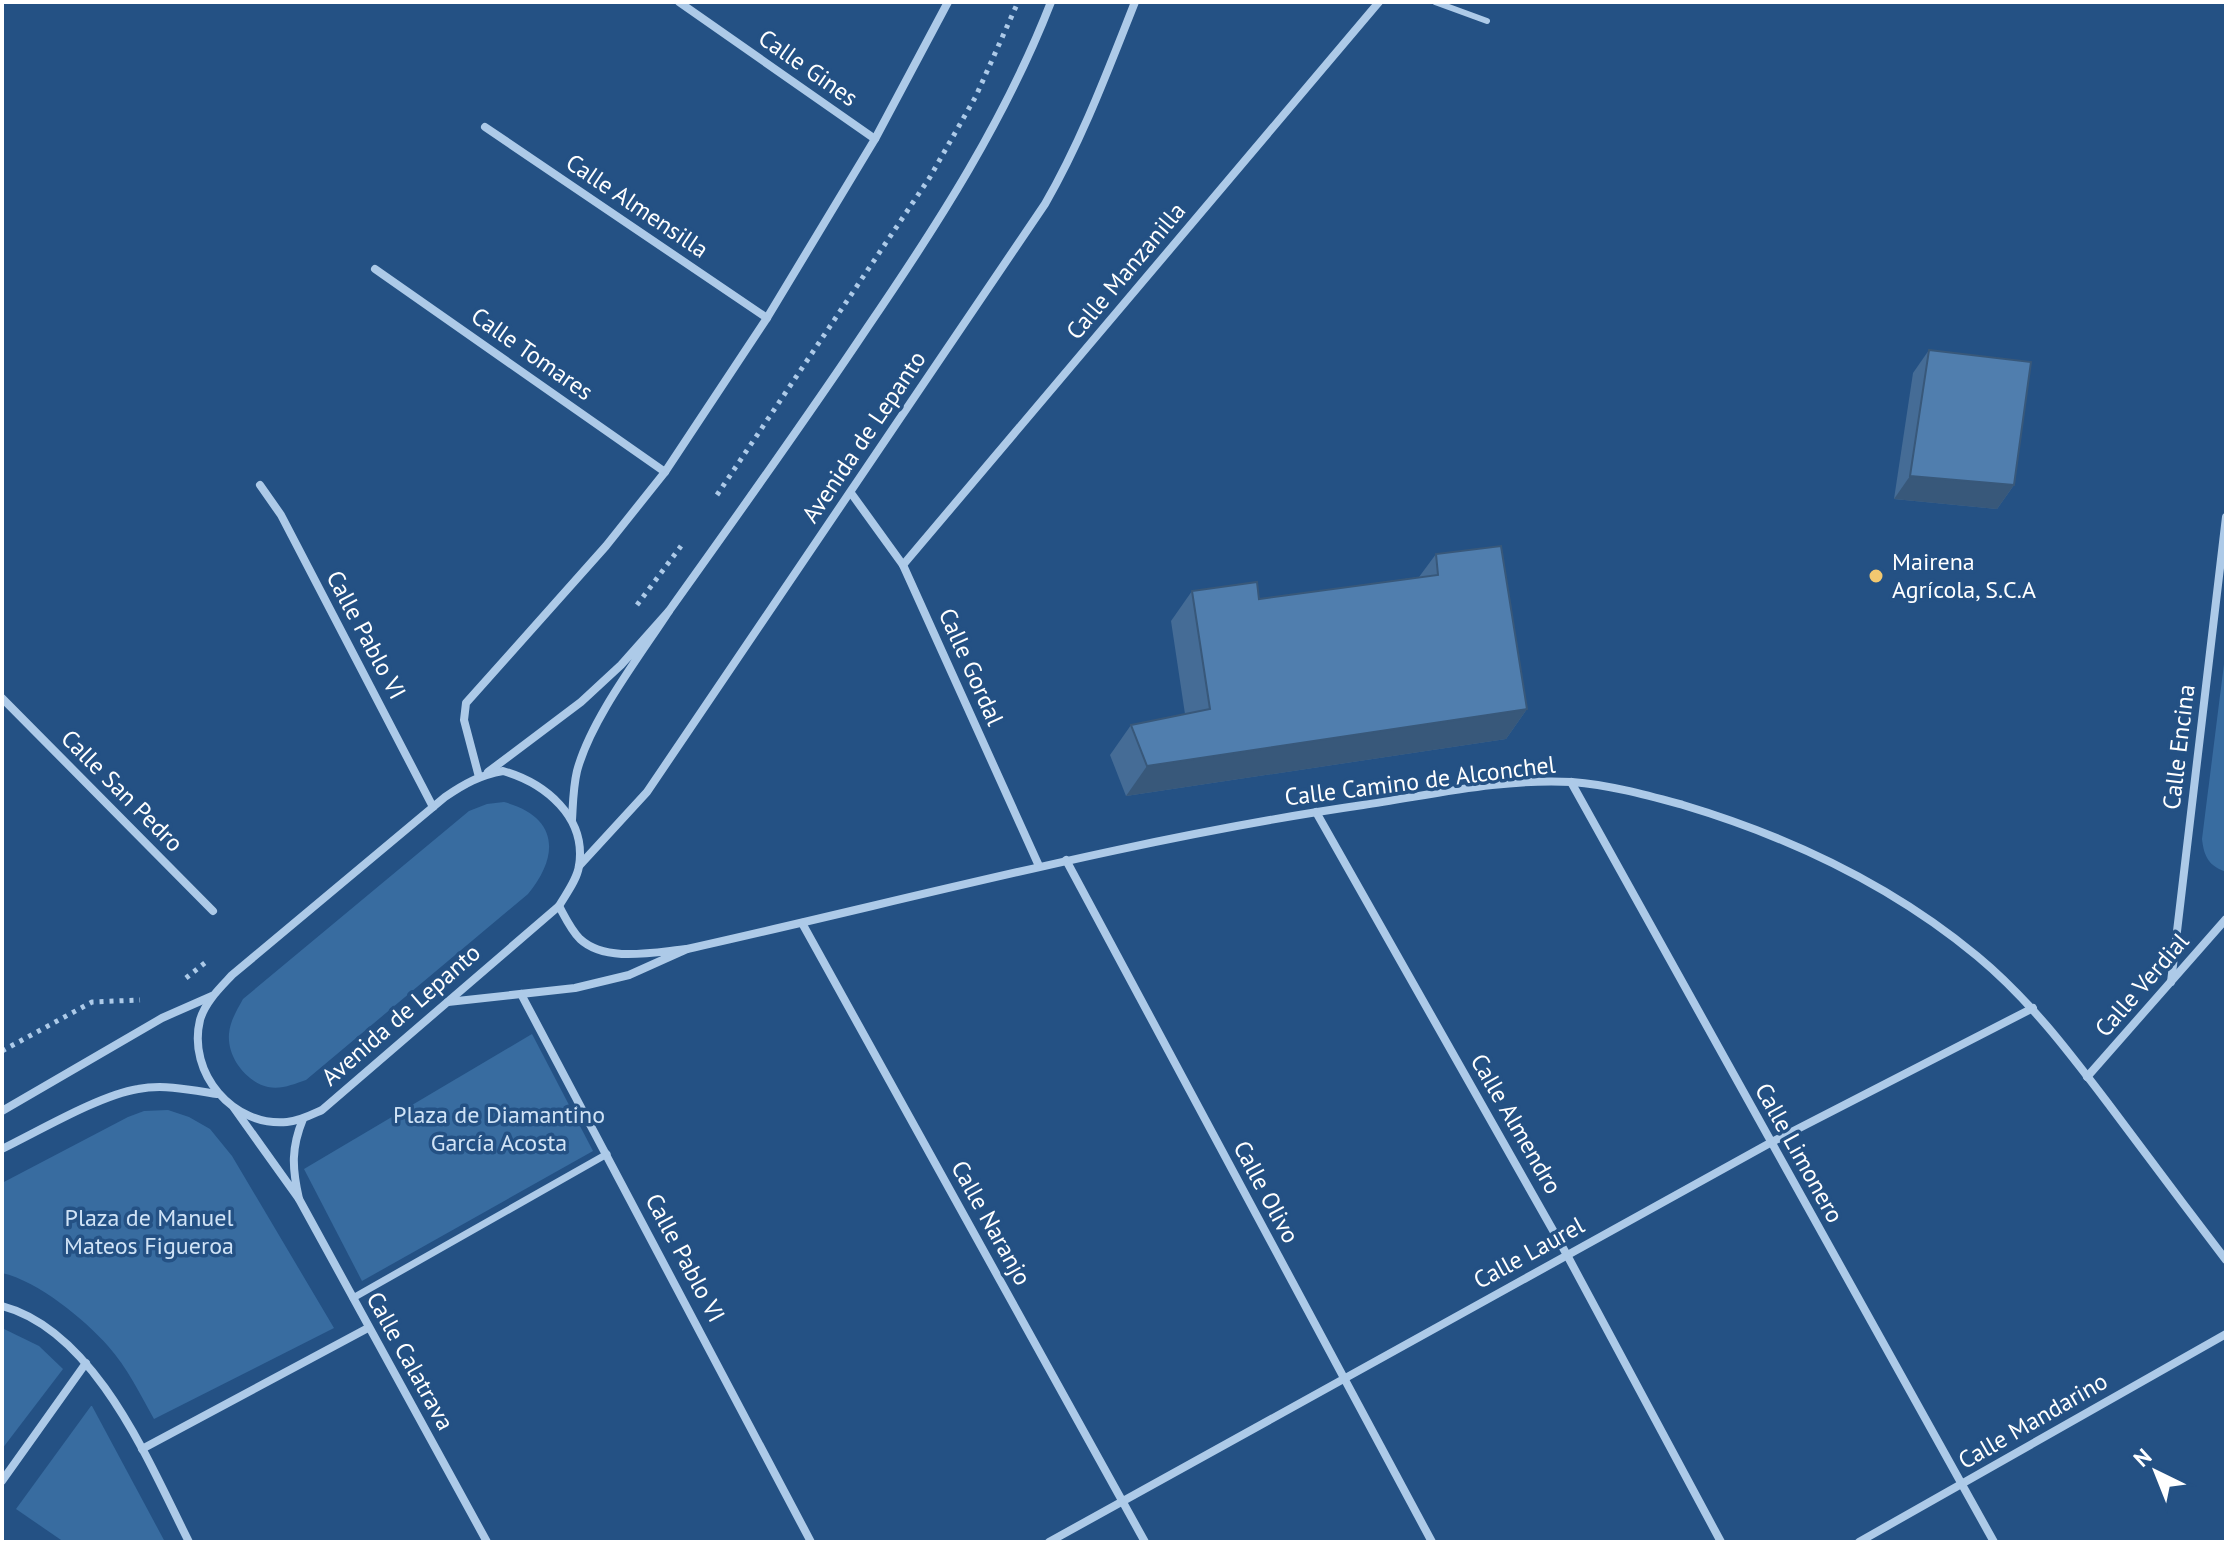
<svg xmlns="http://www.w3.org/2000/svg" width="2228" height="1544" viewBox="0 0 2228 1544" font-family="'PT Sans',sans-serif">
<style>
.green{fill:#386ca0}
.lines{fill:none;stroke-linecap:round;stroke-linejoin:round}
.path{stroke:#adcae8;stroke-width:5;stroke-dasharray:4 6;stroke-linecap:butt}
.service{stroke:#adcae8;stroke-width:6}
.pedestrian{stroke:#adcae8;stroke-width:7}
.minor{stroke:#adcae8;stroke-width:8}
.wall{fill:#456c96}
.shaded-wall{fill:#38587a}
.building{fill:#507eae;stroke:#38587a;stroke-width:2}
.poi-dot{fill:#f2c870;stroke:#245184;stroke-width:3}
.labels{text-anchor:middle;stroke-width:7;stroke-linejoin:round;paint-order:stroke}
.street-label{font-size:24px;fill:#fff;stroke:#245184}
.poi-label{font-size:24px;fill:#fff;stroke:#245184;text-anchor:start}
.park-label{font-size:24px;fill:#d0e3f6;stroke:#245184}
</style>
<rect width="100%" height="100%" fill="#245184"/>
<!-- green -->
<g class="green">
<path d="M2226,648V872C2209,866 2204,857 2202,839Z"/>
<path d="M504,802C557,816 561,854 528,894L306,1080C294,1084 281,1090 268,1087C246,1082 227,1057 229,1034C230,1021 237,1010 243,999L469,811L487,804Z"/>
<polygon points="532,1034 593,1151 362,1281 304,1169"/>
<path d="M168,1110L189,1117L210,1129L232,1156L334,1328L154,1419C140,1394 127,1367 108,1346C84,1319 38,1281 2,1273V1183L128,1117L144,1111Z"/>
<polygon points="2,1328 39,1346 63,1369 2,1449"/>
<polygon points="91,1406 92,1406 165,1542 64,1542 16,1509"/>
</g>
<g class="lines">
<!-- path -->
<g class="path">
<polyline points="717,495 930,177 976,96 1018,2"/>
<polyline points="637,605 681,546"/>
<polyline points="186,978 206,962"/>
<polyline points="2,1051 92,1002 140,1000"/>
</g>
<!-- service -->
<polyline class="service" points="1435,2 1487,21"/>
<!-- pedestrian -->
<polyline class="pedestrian" points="353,1298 607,1154"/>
<!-- minor -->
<g class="minor">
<polyline points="679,2 875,139"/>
<polyline points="485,127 767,318"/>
<polyline points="375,269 665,472"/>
<polyline points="260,485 281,515 433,807"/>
<polyline points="851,493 903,565 1039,866"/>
<polyline points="903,565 1379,2"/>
<path d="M669,611C736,517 803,424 867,328C938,224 1005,120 1051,2"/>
<polyline points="2,698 213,911"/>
<path d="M503,771C545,783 587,817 579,866C577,880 566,894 559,906L322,1110C311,1115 300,1121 287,1122C233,1127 187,1073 200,1020C205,1002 220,988 232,975L445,797C464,784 480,775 503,771Z"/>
<path d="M488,772L581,702L621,665L669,611C639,657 591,719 577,771C573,788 573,804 572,820"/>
<polyline points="479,777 464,720 466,703 606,546 665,472 767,318 875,139 948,2"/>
<polyline points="1571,782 1994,1542"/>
<polyline points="1316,812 1567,1255 1721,1542"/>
<polyline points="1066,860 1432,1542"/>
<path d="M579,866L647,792L1045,204C1082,140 1108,70 1135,2"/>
<polyline points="802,923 1145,1542"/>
<path d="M687,949C911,899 1135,838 1363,805C1431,795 1503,778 1572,782C1610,785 1646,795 1683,805C1790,837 1890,884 1977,956C2029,999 2069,1052 2110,1106C2148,1157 2187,1209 2226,1260"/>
<polyline points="2171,982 2226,517"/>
<polyline points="521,994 811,1542"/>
<path d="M448,1002L575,988L629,975L687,949C654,952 606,963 580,939C571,930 565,917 559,906"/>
<polyline points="2087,1077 2226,919"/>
<path d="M234,1108L299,1199C292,1168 291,1148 303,1119"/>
<polyline points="2,1111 162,1018 212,996"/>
<path d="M2,1149C39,1131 100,1095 138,1089C164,1084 192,1090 217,1094"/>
<polyline points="299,1199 487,1542"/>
<path d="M2,1306C96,1331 149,1463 189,1542"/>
<polyline points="142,1449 368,1328"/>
<polyline points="2,1481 86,1363"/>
<polyline points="1049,1542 1770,1143 2033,1008"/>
<polyline points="1859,1542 2226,1334"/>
</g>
</g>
<!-- wall -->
<g class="wall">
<polygon points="1929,350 2014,485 1997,509 1894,499 1913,373"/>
<polygon points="1436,554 1527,709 1506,739 1126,796 1110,755 1131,725 1185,714 1171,621 1192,591 1259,599 1419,577"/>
</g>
<!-- shaded-wall -->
<g class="shaded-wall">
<polygon points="1910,476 2014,485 1997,509 1894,499"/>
<polygon points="1527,709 1506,739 1126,796 1147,766"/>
</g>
<!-- building -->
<g class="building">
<polygon points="1929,350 2031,362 2014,485 1910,476"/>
<polygon points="1501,546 1527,709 1147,766 1131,725 1210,709 1192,591 1257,582 1259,599 1438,575 1436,554"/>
</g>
<!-- markers -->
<circle class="poi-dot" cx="1876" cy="576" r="8"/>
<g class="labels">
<!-- street labels -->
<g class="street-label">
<text transform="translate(808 68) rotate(35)" y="8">Calle Gines</text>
<text transform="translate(637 206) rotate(34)" y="8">Calle Almensilla</text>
<text transform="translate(1126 271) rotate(-50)" y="8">Calle Manzanilla</text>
<text transform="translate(532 354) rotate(35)" y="8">Calle Tomares</text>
<text transform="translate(864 437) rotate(-56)" y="8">Avenida de Lepanto</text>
<text transform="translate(366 635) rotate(62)" y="8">Calle Pablo VI</text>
<text transform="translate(971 667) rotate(66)" y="8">Calle Gordal</text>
<text transform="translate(2179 747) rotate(-83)" y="8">Calle Encina</text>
<text transform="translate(1420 781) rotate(-7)" y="8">Calle Camino de Alconchel</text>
<text transform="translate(122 791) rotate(45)" y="8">Calle San Pedro</text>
<text transform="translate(2142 985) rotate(-49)" y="8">Calle Verdial</text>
<text transform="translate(401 1015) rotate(-41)" y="8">Avenida de Lepanto</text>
<text transform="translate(1516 1124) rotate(60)" y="8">Calle Almendro</text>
<text transform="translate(1799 1153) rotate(61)" y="8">Calle Limonero</text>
<text transform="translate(1266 1192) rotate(62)" y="8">Calle Olivo</text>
<text transform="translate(991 1223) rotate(61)" y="8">Calle Naranjo</text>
<text transform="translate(1529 1253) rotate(-29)" y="8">Calle Laurel</text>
<text transform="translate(685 1258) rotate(62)" y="8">Calle Pablo VI</text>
<text transform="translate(410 1361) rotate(61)" y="8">Calle Calatrava</text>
<text transform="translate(2033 1421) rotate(-30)" y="8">Calle Mandarino</text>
</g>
<!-- poi labels -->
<g class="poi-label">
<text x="1892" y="570">Mairena<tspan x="1892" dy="28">Agrícola, S.C.A</tspan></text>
</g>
<!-- park labels -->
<g class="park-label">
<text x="499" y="1123">Plaza de Diamantino<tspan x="499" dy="28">García Acosta</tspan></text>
<text x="149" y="1226">Plaza de Manuel<tspan x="149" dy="28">Mateos Figueroa</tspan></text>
</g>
</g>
<!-- border -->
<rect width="2228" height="1544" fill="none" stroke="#ffffff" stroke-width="8"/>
<!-- north arrow -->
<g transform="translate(2156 1472) rotate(317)" stroke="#245184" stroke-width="6" paint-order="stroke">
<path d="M0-6L14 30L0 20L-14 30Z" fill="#ffffff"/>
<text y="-12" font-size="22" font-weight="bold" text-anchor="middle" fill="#ffffff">N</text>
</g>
</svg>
